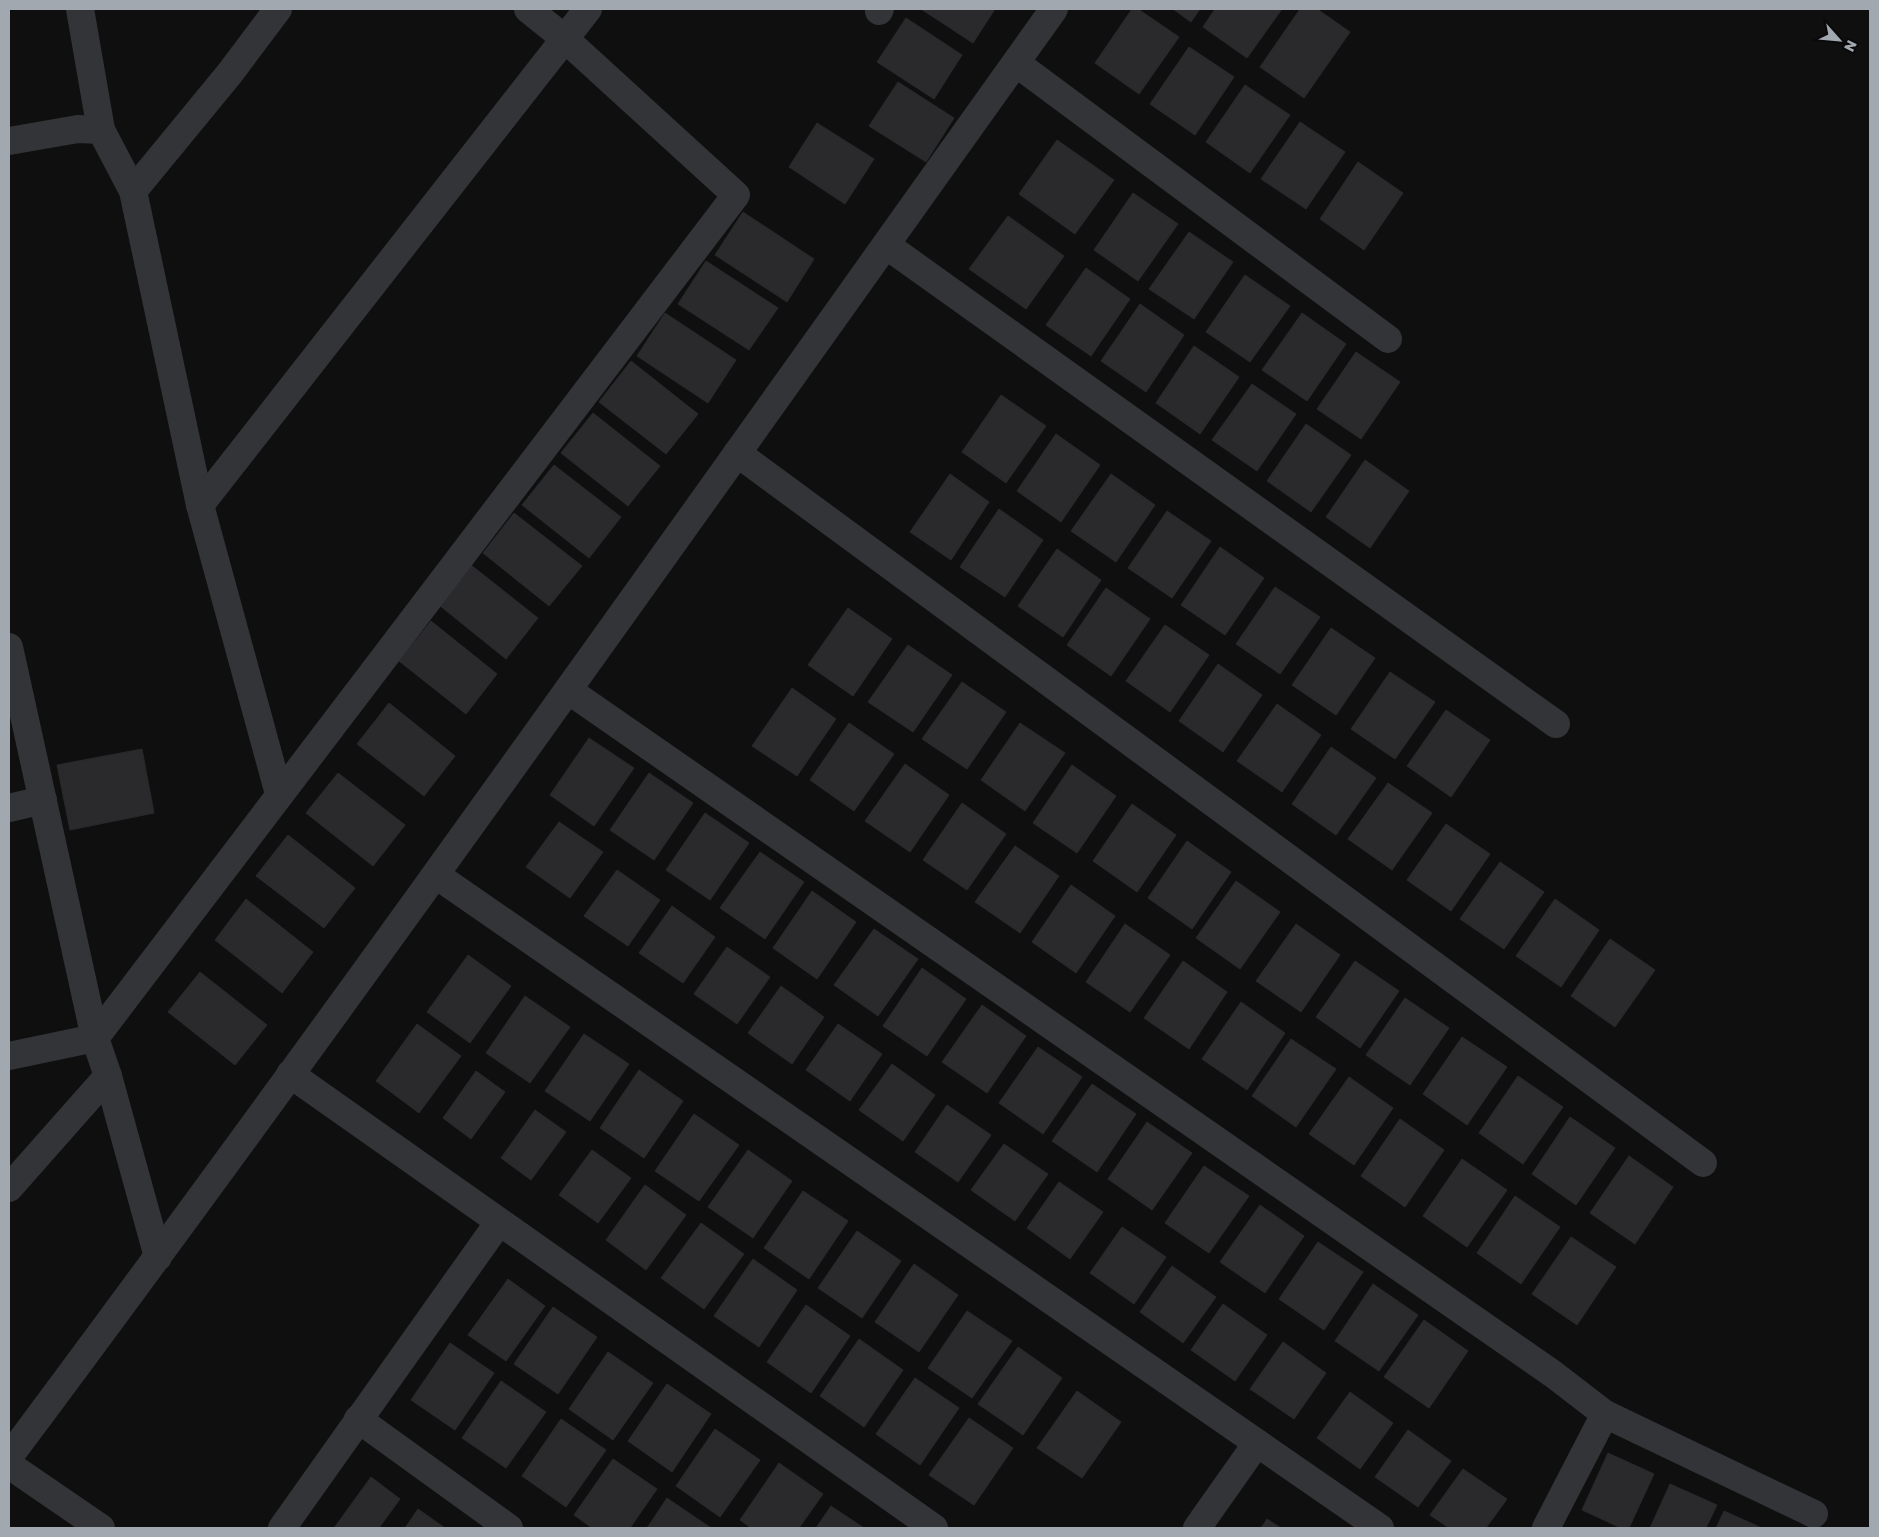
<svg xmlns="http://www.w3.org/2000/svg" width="1879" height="1537" viewBox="0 0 1879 1537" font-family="'Golos Text',sans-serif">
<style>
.building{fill:#2a2a2c;stroke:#29292c}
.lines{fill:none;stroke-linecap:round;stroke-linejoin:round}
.minor{stroke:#323437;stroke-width:28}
</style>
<rect width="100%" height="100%" fill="#0f0f10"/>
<!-- building -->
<g class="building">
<polygon points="921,9 995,9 973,43"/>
<polygon points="1132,9 1138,9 1179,37 1139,94 1095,63"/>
<polygon points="1173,9 1200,9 1191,22"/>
<polygon points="1215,9 1282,9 1247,58 1203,27"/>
<polygon points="1300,9 1317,9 1350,32 1304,98 1260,67"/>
<polygon points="906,18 962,55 934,99 877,62"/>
<polygon points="1189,47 1234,77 1195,135 1150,104"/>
<polygon points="898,82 954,118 926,162 869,126"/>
<polygon points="1245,85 1290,115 1250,173 1206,142"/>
<polygon points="1300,122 1345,152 1306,209 1261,179"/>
<polygon points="817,123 874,159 845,204 789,167"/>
<polygon points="1057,140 1114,180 1075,234 1019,194"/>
<polygon points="1358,162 1403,193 1364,250 1320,219"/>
<polygon points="1133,193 1178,224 1138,281 1094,250"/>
<polygon points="743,212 814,259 787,302 715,255"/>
<polygon points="1008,216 1064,256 1026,309 969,269"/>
<polygon points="1189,232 1233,262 1194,319 1149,289"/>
<polygon points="706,261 778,308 749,350 678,304"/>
<polygon points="1086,268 1130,299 1091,356 1046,325"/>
<polygon points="1245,275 1290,306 1250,362 1206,332"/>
<polygon points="1140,304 1184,335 1146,392 1101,361"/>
<polygon points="665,313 736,360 708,403 637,356"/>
<polygon points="1302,313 1346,344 1307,401 1262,370"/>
<polygon points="1194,346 1239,377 1200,434 1156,403"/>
<polygon points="1356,352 1400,382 1361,439 1317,409"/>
<polygon points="631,361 698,414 666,454 599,402"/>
<polygon points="1252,384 1296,414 1257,471 1212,440"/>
<polygon points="1001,395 1046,426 1006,483 962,452"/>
<polygon points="593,413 660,466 628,506 561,453"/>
<polygon points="1306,424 1351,455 1311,512 1267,481"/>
<polygon points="1056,434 1100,465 1061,522 1017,491"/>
<polygon points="1365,460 1409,491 1370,548 1326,517"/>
<polygon points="554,465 621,517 589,558 522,505"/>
<polygon points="950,474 989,502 951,560 910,532"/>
<polygon points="1111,474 1155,505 1116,562 1071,531"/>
<polygon points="999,509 1043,540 1005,597 960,567"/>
<polygon points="1167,511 1211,541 1172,598 1128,568"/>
<polygon points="514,513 582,566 549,606 483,553"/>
<polygon points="1220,547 1264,578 1225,635 1181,605"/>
<polygon points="1057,549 1101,580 1063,637 1018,606"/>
<polygon points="471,565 538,618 506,659 439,605"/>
<polygon points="1275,587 1320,617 1280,674 1236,644"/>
<polygon points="1106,588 1150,619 1111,676 1067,645"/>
<polygon points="848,608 892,639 853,696 808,665"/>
<polygon points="431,621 497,674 466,714 399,661"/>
<polygon points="1165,625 1209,655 1170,712 1126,681"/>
<polygon points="1331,628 1375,658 1336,715 1292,685"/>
<polygon points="908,645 952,675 913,732 868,702"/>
<polygon points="1218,664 1262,695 1223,752 1179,721"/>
<polygon points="1390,672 1435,702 1395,759 1351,729"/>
<polygon points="962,682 1006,712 967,769 922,739"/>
<polygon points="792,688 836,719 797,776 752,746"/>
<polygon points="389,703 455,756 424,796 357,744"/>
<polygon points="1277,704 1321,735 1282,792 1237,761"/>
<polygon points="1446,710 1490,740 1451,797 1407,766"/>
<polygon points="849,723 894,754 854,811 810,780"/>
<polygon points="1020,723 1065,753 1025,811 981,780"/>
<polygon points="589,738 634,768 594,826 550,795"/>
<polygon points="1331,747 1376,778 1336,835 1292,804"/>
<polygon points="142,749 154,813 70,830 57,765"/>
<polygon points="905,764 949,795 910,852 865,821"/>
<polygon points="1072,765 1116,796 1077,853 1033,823"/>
<polygon points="338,773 405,825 373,866 306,813"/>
<polygon points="649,773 693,803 654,860 610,830"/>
<polygon points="1388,783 1432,813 1392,870 1348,839"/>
<polygon points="962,803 1006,834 967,890 923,860"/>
<polygon points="1132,804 1176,835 1137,892 1093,861"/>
<polygon points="705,813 749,843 710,900 666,870"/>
<polygon points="559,822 603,852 570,898 526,867"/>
<polygon points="1446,824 1490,854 1451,911 1407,880"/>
<polygon points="288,835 355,888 324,928 256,876"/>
<polygon points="1187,841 1231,872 1192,929 1148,898"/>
<polygon points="1015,846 1059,876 1020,933 975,902"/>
<polygon points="760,852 804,882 765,939 720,908"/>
<polygon points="1500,862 1544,892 1504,949 1460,919"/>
<polygon points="617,870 660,900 628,946 584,916"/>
<polygon points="1236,881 1280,912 1240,969 1196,938"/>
<polygon points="1071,885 1115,916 1076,973 1032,942"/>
<polygon points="812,891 856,922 817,979 773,948"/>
<polygon points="246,899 313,952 282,993 215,940"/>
<polygon points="1555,899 1599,930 1561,987 1516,956"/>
<polygon points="672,906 715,937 683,983 639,953"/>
<polygon points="1125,924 1170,955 1130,1012 1086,982"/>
<polygon points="1296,924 1340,955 1301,1012 1256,981"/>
<polygon points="874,929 918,959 878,1016 834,985"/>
<polygon points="1610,939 1655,970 1615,1027 1571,996"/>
<polygon points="727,947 770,977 737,1024 694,994"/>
<polygon points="468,955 511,986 470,1043 427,1012"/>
<polygon points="1183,961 1227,992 1189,1049 1144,1018"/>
<polygon points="1355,961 1399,991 1360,1048 1316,1017"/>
<polygon points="922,968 966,999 927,1056 883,1026"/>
<polygon points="200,972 267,1025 235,1065 168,1012"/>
<polygon points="781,986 824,1017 792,1064 748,1033"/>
<polygon points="525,996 570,1027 530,1083 486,1053"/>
<polygon points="1405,998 1449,1028 1410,1085 1366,1055"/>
<polygon points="1241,1002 1285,1033 1247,1090 1202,1059"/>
<polygon points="982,1005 1026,1036 987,1093 942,1062"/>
<polygon points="417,1024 461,1056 419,1113 376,1081"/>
<polygon points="838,1024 882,1054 850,1101 806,1070"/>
<polygon points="584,1034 629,1064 590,1121 545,1091"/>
<polygon points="1462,1037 1507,1067 1467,1125 1423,1094"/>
<polygon points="1291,1039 1336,1069 1296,1127 1252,1096"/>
<polygon points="1038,1047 1082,1077 1043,1134 999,1103"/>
<polygon points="892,1064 935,1095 903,1141 859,1110"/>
<polygon points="639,1070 683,1101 644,1158 600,1128"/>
<polygon points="476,1071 505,1092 471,1139 443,1118"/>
<polygon points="1518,1076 1563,1107 1523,1164 1479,1133"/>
<polygon points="1349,1077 1393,1108 1354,1165 1309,1134"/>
<polygon points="1092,1084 1136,1114 1097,1172 1052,1141"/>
<polygon points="947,1105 991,1135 958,1182 915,1152"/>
<polygon points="535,1110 566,1132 531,1180 501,1158"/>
<polygon points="694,1114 739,1145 699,1201 655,1171"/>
<polygon points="1570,1117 1615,1148 1576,1205 1532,1174"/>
<polygon points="1400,1119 1444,1150 1405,1207 1361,1176"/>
<polygon points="1147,1122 1192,1153 1152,1210 1108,1179"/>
<polygon points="1004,1144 1048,1174 1015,1221 971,1190"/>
<polygon points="592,1150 631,1178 598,1223 559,1195"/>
<polygon points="748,1150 792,1181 753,1238 708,1207"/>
<polygon points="1629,1156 1673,1187 1635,1244 1590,1213"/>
<polygon points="1462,1159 1507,1190 1467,1247 1423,1216"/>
<polygon points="1204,1166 1249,1196 1209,1253 1165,1223"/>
<polygon points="1059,1182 1103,1212 1070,1259 1027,1228"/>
<polygon points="645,1185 686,1215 646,1270 606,1240"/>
<polygon points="803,1191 848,1221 809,1279 764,1248"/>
<polygon points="1515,1196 1560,1227 1521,1284 1477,1253"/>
<polygon points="1260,1205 1304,1236 1265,1293 1220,1262"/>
<polygon points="701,1223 744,1254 704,1309 661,1278"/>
<polygon points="1122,1227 1166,1257 1134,1304 1090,1273"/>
<polygon points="857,1231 901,1261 862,1318 818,1288"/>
<polygon points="1571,1237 1616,1267 1577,1325 1532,1294"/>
<polygon points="1318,1242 1363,1272 1324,1330 1279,1299"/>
<polygon points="753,1259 797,1290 759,1347 714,1316"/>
<polygon points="914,1264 958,1295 919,1352 875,1322"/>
<polygon points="1172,1266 1216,1297 1183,1343 1140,1312"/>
<polygon points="508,1279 545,1306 506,1361 468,1335"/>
<polygon points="1373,1284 1418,1315 1379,1371 1335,1341"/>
<polygon points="1223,1304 1267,1335 1235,1381 1191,1350"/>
<polygon points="806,1305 850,1336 811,1393 767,1362"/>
<polygon points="553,1307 597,1337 558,1394 514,1364"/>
<polygon points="967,1311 1012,1341 972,1398 928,1368"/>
<polygon points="1424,1320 1468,1351 1429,1408 1384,1377"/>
<polygon points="859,1339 903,1370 864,1427 820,1396"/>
<polygon points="1283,1342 1326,1373 1294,1419 1250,1389"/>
<polygon points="450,1343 494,1373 455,1430 411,1400"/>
<polygon points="1018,1347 1062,1378 1023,1435 978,1404"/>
<polygon points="608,1352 653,1383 613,1440 569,1409"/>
<polygon points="915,1378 959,1408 920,1465 876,1434"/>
<polygon points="501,1381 546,1412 506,1468 462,1438"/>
<polygon points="667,1384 711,1414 672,1472 628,1441"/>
<polygon points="1077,1391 1121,1422 1082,1478 1037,1448"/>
<polygon points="1350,1392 1393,1423 1360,1469 1317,1438"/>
<polygon points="969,1418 1013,1448 974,1505 929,1475"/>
<polygon points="561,1419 606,1450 566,1507 522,1476"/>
<polygon points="715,1429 760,1460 720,1517 676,1486"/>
<polygon points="1408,1430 1451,1461 1418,1507 1375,1477"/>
<polygon points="1608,1453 1654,1474 1629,1528 1621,1528 1582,1510"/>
<polygon points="613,1459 657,1489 630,1528 592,1528 574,1515"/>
<polygon points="779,1463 823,1494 799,1528 751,1528 740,1520"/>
<polygon points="1463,1469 1507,1499 1486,1528 1449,1528 1430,1515"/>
<polygon points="371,1477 400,1499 379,1528 334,1528"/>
<polygon points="1670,1484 1717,1505 1706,1528 1650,1528"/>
<polygon points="667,1498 711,1528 647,1528"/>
<polygon points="831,1506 864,1528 816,1528"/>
<polygon points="418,1509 445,1528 405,1528"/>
<polygon points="1724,1511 1762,1528 1716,1528"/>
<polygon points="1267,1519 1281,1528 1261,1528"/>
</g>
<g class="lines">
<!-- minor -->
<g class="minor">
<polyline points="80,9 101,130"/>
<polyline points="879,11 880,9"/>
<polyline points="1016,63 1388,339"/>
<polyline points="9,141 78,129 101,130 133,191 200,505 279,794"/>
<polyline points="133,191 230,73 278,9"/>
<polyline points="886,245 1556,724"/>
<polyline points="737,453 1703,1163"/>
<polyline points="200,505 588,9"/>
<polyline points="9,647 95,1038 108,1076 158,1257"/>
<polyline points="568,690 1553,1374 1605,1414 1814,1514"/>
<polyline points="9,808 43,800"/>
<polyline points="436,875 1380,1528"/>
<polyline points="9,1056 95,1038 736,195 564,38 528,9"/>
<polyline points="290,1074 934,1528"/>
<polyline points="9,1188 108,1076"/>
<polyline points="358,1419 509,1528"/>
<path d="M9,1457C365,980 708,493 1054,9"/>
<polyline points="9,1465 101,1528"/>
<polyline points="282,1528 499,1222"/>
<polyline points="1197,1528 1257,1443"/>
<polyline points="1546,1528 1605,1414"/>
</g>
</g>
<!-- border -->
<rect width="1879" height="1537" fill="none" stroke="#a1a8b0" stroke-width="20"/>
<!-- north arrow -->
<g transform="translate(1839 40) rotate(117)" stroke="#0a0a0b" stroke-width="4" paint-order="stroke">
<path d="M0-4L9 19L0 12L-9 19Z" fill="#a1a8b0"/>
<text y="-8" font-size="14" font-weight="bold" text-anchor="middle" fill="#a1a8b0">N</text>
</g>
</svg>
